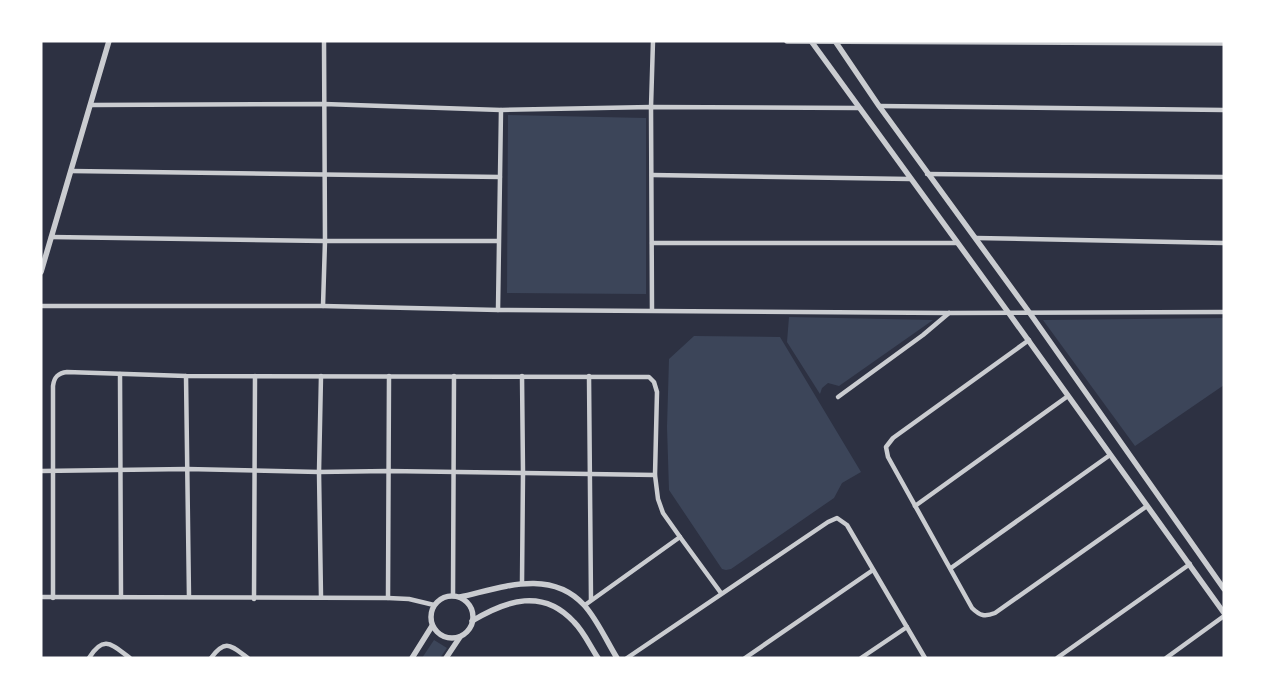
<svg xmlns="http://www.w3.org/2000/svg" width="1265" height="699" viewBox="0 0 1265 699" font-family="'Asap Condensed',sans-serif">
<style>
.green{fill:#3c4559}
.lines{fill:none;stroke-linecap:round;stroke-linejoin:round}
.minor{stroke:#caccd0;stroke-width:4.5}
.tertiary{stroke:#caccd0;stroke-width:5.5}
</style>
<rect width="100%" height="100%" fill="#2d3142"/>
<!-- green -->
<g class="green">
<polygon points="508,115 646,118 646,294 507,293"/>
<polygon points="789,317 933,320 839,386 828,383 822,388 820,394 787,342"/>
<polygon points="1224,318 1224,385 1135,446 1043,320"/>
<polygon points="694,336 780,337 861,472 842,483 834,498 731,569 726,570 722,569 669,490 667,427 669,359"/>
<polygon points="434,640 447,648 440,658 422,658"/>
</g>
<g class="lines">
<!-- minor -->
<g class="minor">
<polyline points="91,105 324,104 501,110 651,107 858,108"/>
<polyline points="879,106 1224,110"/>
<polyline points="71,171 500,177"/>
<polyline points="927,174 1224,177"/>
<polyline points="652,175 910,179"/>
<polyline points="51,237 325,241 498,241"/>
<polyline points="976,238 1224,243"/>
<polyline points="652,243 956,243"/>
<polyline points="41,306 323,306 498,310 949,313 1224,312"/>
<polyline points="323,306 325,241 324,41"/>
<polyline points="498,310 501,110"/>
<polyline points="652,310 651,107 653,41"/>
<path d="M1029,340L893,438L886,447L888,457L972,608C980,616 985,617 995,613L1147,506"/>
<polyline points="120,374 121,597"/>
<polyline points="186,376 189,597"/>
<polyline points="321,376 319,472 321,597"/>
<polyline points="589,376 591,600"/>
<polyline points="838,397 923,335 949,313"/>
<polyline points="41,471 187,469 319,472 388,471 655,475"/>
<polyline points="915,506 1068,396"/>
<polyline points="951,568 1110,455"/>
<polyline points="522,583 523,473 522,376"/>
<polyline points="453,596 454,376"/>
<polyline points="41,597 388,598 409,599 434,605"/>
<path d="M53,598V386C54,377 58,373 67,372L186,376L649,377L654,382L657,392L655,475L658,499L663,513L680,537L721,593"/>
<polyline points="388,598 389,376"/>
<polyline points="254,599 255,376"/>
<polyline points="585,605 680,537"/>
<path d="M89,658C104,634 112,645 130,658"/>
<path d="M211,658C226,638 231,646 248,658"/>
<polyline points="627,658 828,522 837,518 847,525 925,658"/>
<polyline points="745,658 873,570"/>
<polyline points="861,658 907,627"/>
<polyline points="1057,658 1190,564"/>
<polyline points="1166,658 1224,616"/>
</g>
<!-- tertiary -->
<g class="tertiary">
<polyline points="787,41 1224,43"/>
<polyline points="811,41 1008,312 1224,613"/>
<polyline points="835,41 879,106 1029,312 1224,589"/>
<polyline points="41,272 109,41"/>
<circle cx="452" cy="617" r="21"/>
<path d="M460,597C501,588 550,568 584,605C597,619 607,642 617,658"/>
<path d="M472,621C507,600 543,588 574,622C584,632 590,646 598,658"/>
<polyline points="412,658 432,626"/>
<polyline points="446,658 460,637"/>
</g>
</g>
<!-- border -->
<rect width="1265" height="699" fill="none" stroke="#ffffff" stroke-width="85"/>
</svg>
